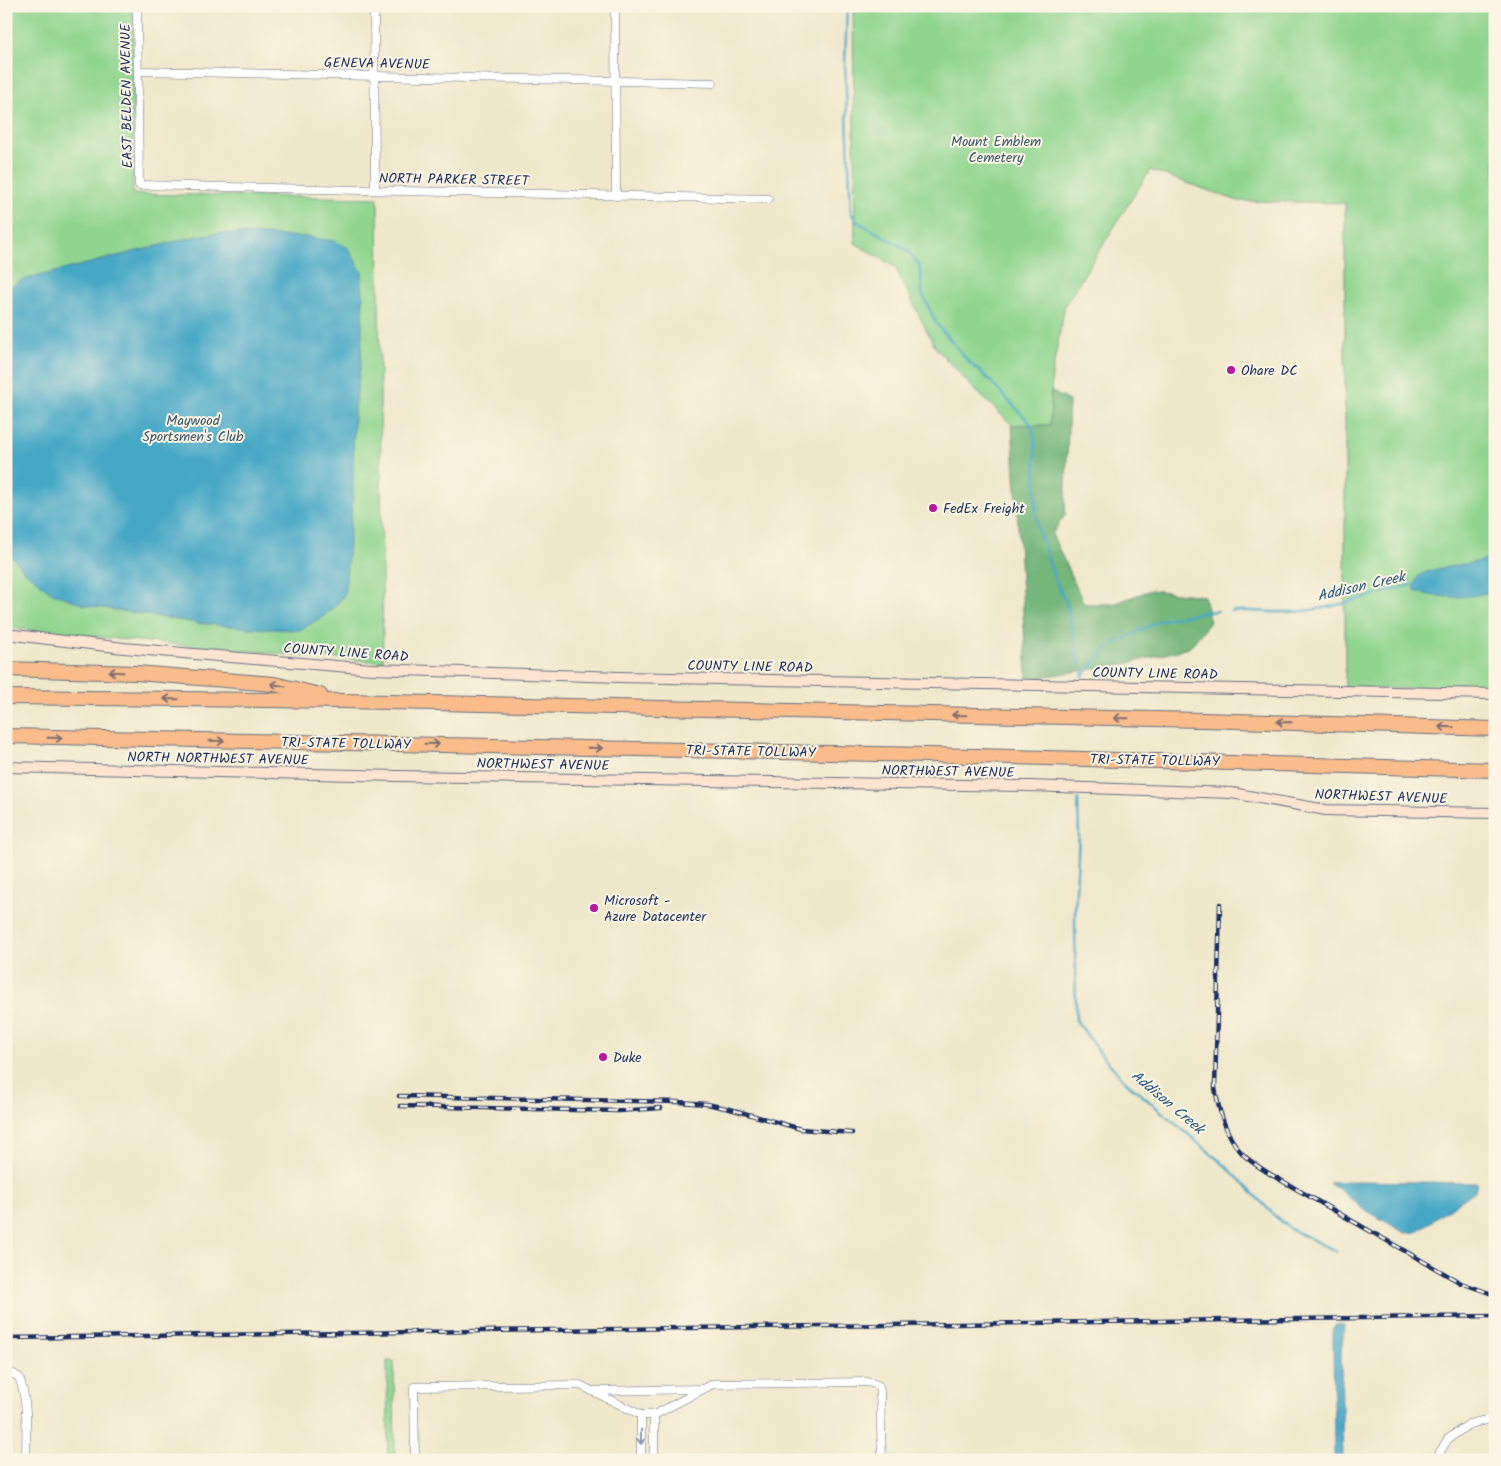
<svg xmlns="http://www.w3.org/2000/svg" width="1501" height="1466" viewBox="0 0 1501 1466" font-family="Kalam,sans-serif">
<style>
.green{fill:#90d58f;stroke:#568276}
.forest{fill:#74b67a;stroke:#48726c}
.water{fill:#47a8c6;stroke:#316c92}
.lines{fill:none;stroke-linecap:round;stroke-linejoin:round}
.stream{stroke:#47a8c6;stroke-width:2.5}
.street-casing{stroke:#667084;stroke-width:9}
.secondary-casing{stroke:#667084;stroke-width:12}
.highway-casing{stroke:#667084;stroke-width:16}
.street{stroke:#fff;stroke-width:8}
.secondary{stroke:#fde4d0;stroke-width:10}
.highway{stroke:#f9bc8a;stroke-width:14}
.rail-casing{stroke:#1b2f5e;stroke-width:4.5}
.rail{stroke:#fcf5e5;stroke-width:2.5;stroke-dasharray:8;stroke-linecap:butt}
.oneway{stroke:#7f6e72}
.oneway2{stroke:#8d97ae}
.poi-dot{fill:#b5179e;stroke:#fcf5e5;stroke-width:2}
.labels{text-anchor:middle;stroke-width:4;stroke-linejoin:round;paint-order:stroke}
.street-label{font-size:14px;fill:#1b2f5e;stroke:#fcf5e5}
.park-label{font-size:14px;fill:#38586a;stroke:#fcf5e5}
.poi-label{font-size:14px;fill:#1b2f5e;stroke:#fcf5e5;text-anchor:start}
.water-label{font-size:15px;font-style:italic;fill:#2a5982;stroke:#fcf5e5}
</style>
<rect width="100%" height="100%" fill="#fcf5e5"/>
<filter id="ink" filterUnits="userSpaceOnUse"><feTurbulence type="fractalNoise" baseFrequency=".02" numOctaves="2"/><feDisplacementMap in="SourceGraphic" scale="10" xChannelSelector="R" yChannelSelector="G"/><feConvolveMatrix kernelMatrix="1 2 1 2 8 2 1 2 1" color-interpolation-filters="sRGB"/></filter>
<filter id="wash" filterUnits="userSpaceOnUse"><feTurbulence type="fractalNoise" baseFrequency=".0096" numOctaves="4" result="noise"/><feDisplacementMap in="SourceGraphic" scale="20" xChannelSelector="R" yChannelSelector="G"/><feGaussianBlur stdDeviation="1.12" result="paint"/><feColorMatrix in="noise" values="0 0 0 0 0 0 0 0 0 0 0 0 0 0 0 0 0 1.4 0 .05"/><feComposite in="paint" operator="in"/></filter>
<g filter="url(#wash)">
<rect width="100%" height="100%" fill="#f0e8cb"/>
<!-- green -->
<g class="green">
<polygon points="6,6 133,6 133,194 378,198 383,662 222,649 6,628"/>
<polygon points="853,6 1495,6 1495,690 1345,688 1345,203 1238,201 1150,170 1065,305 1052,374 1050,425 1012,425 970,385 935,347 895,267 855,243"/>
<polygon points="387,1361 394,1361 395,1460 388,1460"/>
</g>
<!-- forest -->
<polygon class="forest" points="1051,391 1069,401 1065,515 1052,534 1084,604 1113,604 1151,590 1204,596 1210,622 1189,648 1125,664 1027,679 1012,425 1050,425"/>
<!-- water -->
<g class="water">
<polygon points="220,233 306,237 335,241 348,248 362,272 363,296 361,361 354,413 353,493 345,593 339,602 324,616 300,630 249,628 197,623 84,605 51,592 23,570 6,549 6,289 23,280 197,236"/>
<path d="M1495,557V591C1470,598 1440,600 1415,591C1415,586 1415,580 1419,576C1428,567 1478,564 1495,557Z"/>
<polygon points="1358,1181 1477,1183 1475,1191 1425,1226 1416,1232 1405,1233 1362,1208 1339,1189 1329,1184 1331,1182"/>
<path d="M1340,1324L1344,1325C1344,1336 1341,1346 1341,1357L1343,1460H1334L1333,1328L1335,1325Z"/>
<polygon points="1207,1457 1211,1460 1074,1460"/>
</g>
<g class="lines">
<!-- stream -->
<g class="stream">
<polyline points="847,6 845,64 851,213 856,221 906,249 919,265 921,273 922,293 936,323 968,361 986,377 1032,425 1035,440 1036,514 1038,529 1055,580 1067,604 1077,653 1083,676"/>
<path d="M1231,611C1255,610 1280,614 1304,611C1342,607 1378,592 1416,584"/>
<polyline points="1083,676 1109,646 1161,620 1205,612 1218,611"/>
<polyline points="1078,799 1079,835 1075,910 1076,1020 1100,1053 1125,1081 1227,1167 1275,1216 1292,1230 1336,1251"/>
</g>
</g>
</g>
<g filter="url(#ink)">
<g class="lines">
<!-- street casing -->
<g class="street-casing">
<g id="street">
<polyline points="137,6 139,185 768,199"/>
<polyline points="374,6 375,190"/>
<polyline points="615,6 616,196"/>
<polyline points="138,71 713,83"/>
<path d="M6,1370L19,1377C29,1403 26,1432 26,1460"/>
<polyline points="595,1391 701,1389"/>
<polyline points="641,1415 641,1460"/>
<polyline points="415,1460 414,1387 580,1385 641,1415 654,1415 713,1384 867,1382 878,1385 880,1391 882,1460"/>
<polyline points="654,1460 654,1415"/>
<polyline points="1435,1460 1448,1439 1469,1424 1495,1418"/>
</g>
</g>
<!-- secondary casing -->
<g class="secondary-casing">
<g id="secondary">
<polyline points="6,634 124,648 372,669 620,677 1495,694"/>
<polyline points="6,767 398,776 1029,786 1232,793 1326,810 1495,813"/>
</g>
</g>
<!-- highway casing -->
<g class="highway-casing">
<g id="highway">
<polyline points="6,669 136,673 274,684 320,695"/>
<polyline points="6,697 343,701 1202,720 1495,729"/>
<polyline points="6,736 976,756 1495,770"/>
</g>
</g>
<!-- street -->
<use href="#street" class="street"/>
<!-- secondary -->
<use href="#secondary" class="secondary"/>
<!-- highway -->
<use href="#highway" class="highway"/>
<!-- rail casing -->
<g class="rail-casing">
<g id="rail">
<path d="M1220,904L1215,1088C1219,1112 1227,1141 1247,1158C1254,1164 1262,1169 1270,1174L1461,1283L1495,1295"/>
<polyline points="399,1096 679,1102 707,1104 730,1109 801,1129 852,1133"/>
<polyline points="400,1106 618,1111 661,1108"/>
<polyline points="6,1338 1495,1316"/>
</g>
</g>
<!-- rail -->
<use href="#rail" class="rail"/>
</g>
<!-- one-way arrows -->
<defs><path id="oneway-shaft" d="M-6 0H5M1.5-3L5.5 0L1.5 3" fill="none" stroke-width="1.6" stroke-linecap="round" stroke-linejoin="round" transform="scale(1.25)"/></defs>
<g class="oneway">
<use href="#oneway-shaft" transform="translate(116 672) rotate(-178)"/>
<use href="#oneway-shaft" transform="translate(278 685) rotate(-169)"/>
<use href="#oneway-shaft" transform="translate(171 699) rotate(-179)"/>
<use href="#oneway-shaft" transform="translate(959 715) rotate(-179)"/>
<use href="#oneway-shaft" transform="translate(1121 718) rotate(-179)"/>
<use href="#oneway-shaft" transform="translate(1284 722) rotate(-179)"/>
<use href="#oneway-shaft" transform="translate(1446 727) rotate(-178)"/>
<use href="#oneway-shaft" transform="translate(55 738) rotate(1)"/>
<use href="#oneway-shaft" transform="translate(217 741) rotate(1)"/>
<use href="#oneway-shaft" transform="translate(432 744) rotate(1)"/>
<use href="#oneway-shaft" transform="translate(595 748) rotate(1)"/>
</g>
<use class="oneway2" href="#oneway-shaft" transform="translate(641 1437) rotate(90)"/>
</g>
<!-- markers -->
<g class="poi-dot">
<circle cx="1231" cy="370" r="5"/>
<circle cx="933" cy="508" r="5"/>
<circle cx="594" cy="908" r="5"/>
<circle cx="603" cy="1057" r="5"/>
</g>
<g class="labels">
<!-- street labels -->
<g class="street-label">
<text transform="translate(377 63) rotate(1)" y="5">GENEVA AVENUE</text>
<text transform="translate(126 96) rotate(-91)" y="5">EAST BELDEN AVENUE</text>
<text transform="translate(454 179) rotate(1)" y="5">NORTH PARKER STREET</text>
<text transform="translate(346 652) rotate(4)" y="5">COUNTY LINE ROAD</text>
<text transform="translate(750 666) rotate(1)" y="5">COUNTY LINE ROAD</text>
<text transform="translate(1155 673) rotate(1)" y="5">COUNTY LINE ROAD</text>
<text transform="translate(346 743) rotate(1)" y="5">TRI-STATE TOLLWAY</text>
<text transform="translate(751 751) rotate(1)" y="5">TRI-STATE TOLLWAY</text>
<text transform="translate(218 758) rotate(1)" y="5">NORTH NORTHWEST AVENUE</text>
<text transform="translate(1155 760) rotate(1)" y="5">TRI-STATE TOLLWAY</text>
<text transform="translate(543 764) rotate(1)" y="5">NORTHWEST AVENUE</text>
<text transform="translate(948 771) rotate(1)" y="5">NORTHWEST AVENUE</text>
<text transform="translate(1381 796) rotate(2)" y="5">NORTHWEST AVENUE</text>
</g>
<!-- park labels -->
<g class="park-label">
<text x="996" y="146">Mount Emblem<tspan x="996" dy="16">Cemetery</tspan></text>
<text x="193" y="425">Maywood<tspan x="193" dy="16">Sportsmen's Club</tspan></text>
</g>
<!-- poi labels -->
<g class="poi-label">
<text x="1241" y="375">Ohare DC</text>
<text x="943" y="513">FedEx Freight</text>
<text x="604" y="905">Microsoft -<tspan x="604" dy="16">Azure Datacenter</tspan></text>
<text x="613" y="1062">Duke</text>
</g>
<!-- water labels -->
<g class="water-label">
<text transform="translate(1361 586) rotate(-13)" y="5">Addison Creek</text>
<text transform="translate(1168 1102) rotate(40)" y="5">Addison Creek</text>
</g>
</g>
<!-- margin -->
<rect width="1501" height="1466" fill="none" stroke="#fcf5e5" stroke-width="25"/>
</svg>
